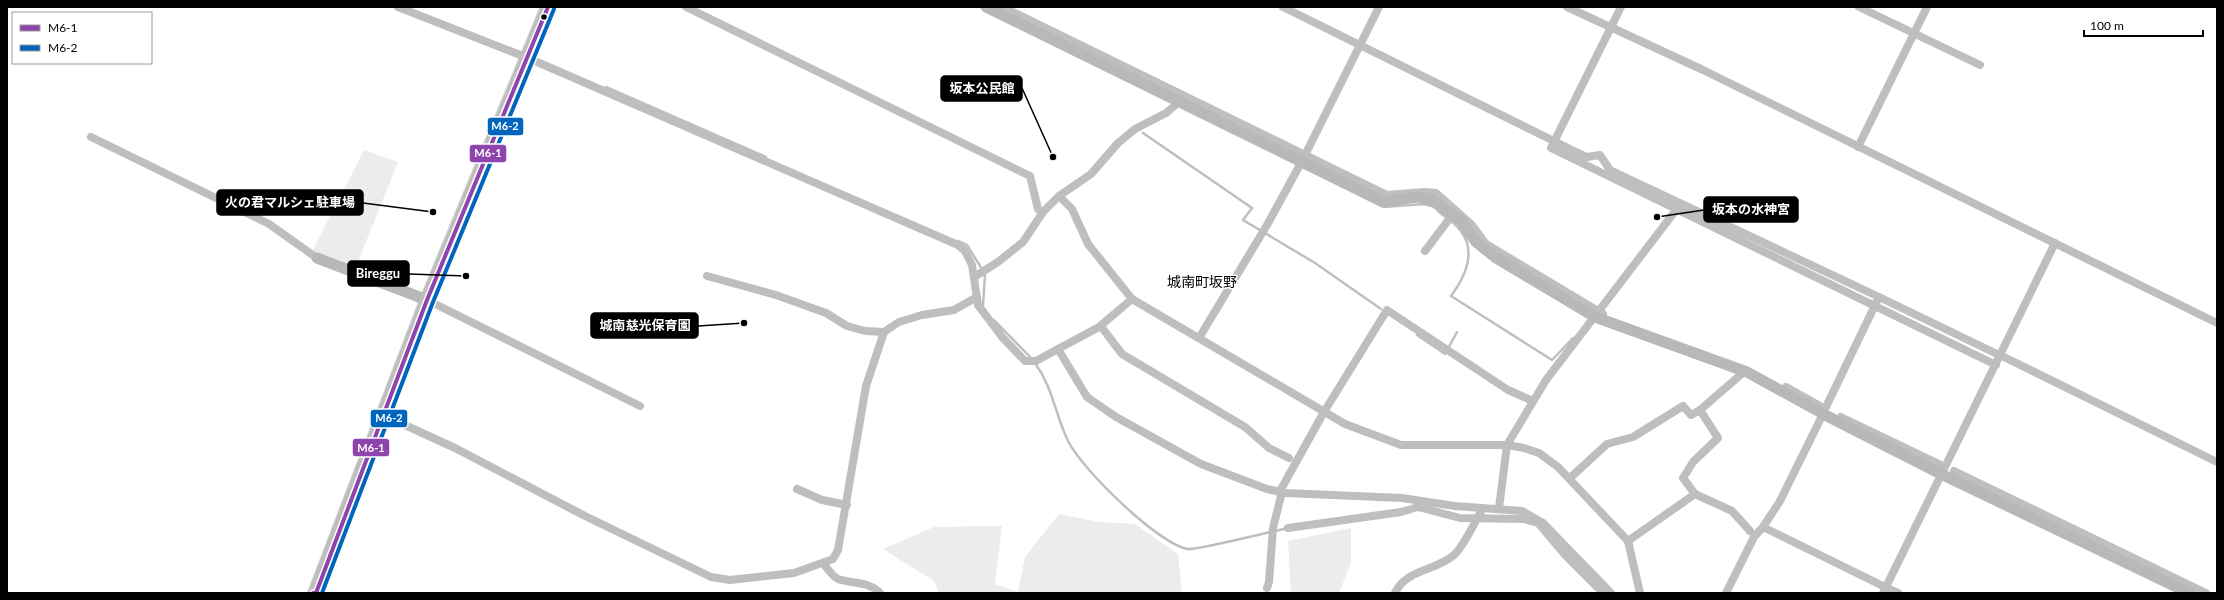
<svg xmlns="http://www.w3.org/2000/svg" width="2224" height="600" viewBox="0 0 2224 600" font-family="Lato,'Noto Sans JP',sans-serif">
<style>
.green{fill:#ececec}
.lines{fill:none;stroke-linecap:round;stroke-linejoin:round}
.stream{stroke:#bfbfbf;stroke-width:2.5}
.canal{stroke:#bfbfbf;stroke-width:8}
.highway-casing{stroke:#dbdbdb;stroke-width:16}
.street{stroke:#bebebe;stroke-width:8}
.secondary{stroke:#b8b8b8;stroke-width:11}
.highway{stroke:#bebebe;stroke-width:14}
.bus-1-casing{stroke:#fff;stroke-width:7}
.bus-2-casing{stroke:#fff;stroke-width:7}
.bus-1{stroke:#8e44ad;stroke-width:4}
.bus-2{stroke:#0065bd;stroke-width:4}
.bus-dot{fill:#000;stroke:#fff;stroke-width:1.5}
.labels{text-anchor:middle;stroke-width:3;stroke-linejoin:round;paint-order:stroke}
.quarter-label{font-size:14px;fill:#000;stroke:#fff}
.leader{fill:none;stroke:#000;stroke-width:1.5}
.callout-dot{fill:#000;stroke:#fff;stroke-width:1.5}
.callout{fill:#000;stroke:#000;stroke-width:1.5}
.callout-label{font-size:13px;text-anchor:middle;font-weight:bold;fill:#fff}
.line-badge{stroke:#fff;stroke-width:1.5}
.badge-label{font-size:11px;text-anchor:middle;font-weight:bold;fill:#fff}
</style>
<rect width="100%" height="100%" fill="#fff"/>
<!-- green -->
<g class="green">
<polygon points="364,150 398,162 355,269 312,252"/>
<polygon points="1059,514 1098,522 1135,524 1178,554 1182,593 939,593 934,581 883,549 934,527 1002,526 995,584 1018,592 1025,557"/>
<polygon points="1351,528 1351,563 1339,593 1291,593 1288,541"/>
</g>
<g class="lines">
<!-- stream -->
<g class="stream">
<polyline points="606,87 766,157"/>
<polyline points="1143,133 1252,208 1243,220 1315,263 1381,309"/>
<polyline points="1384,207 1424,204 1431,206"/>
<path d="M1438,211C1445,217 1455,223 1460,230C1477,251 1465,277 1451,296L1552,360L1573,338"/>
<polyline points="958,241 967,245 985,274 983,306"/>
<polyline points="994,320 1032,359"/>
<polyline points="1417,335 1445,354 1457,332"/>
<path d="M1035,363C1053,388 1055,414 1068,441C1082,469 1156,542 1187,549C1196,550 1257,535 1270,532"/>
<polyline points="1275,531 1288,528"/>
</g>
<!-- canal -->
<g class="canal">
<polyline points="686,7 1030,176 1038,209"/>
<polyline points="1003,7 1387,195 1424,192 1436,193 1472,225 1486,244 1603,314"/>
<polyline points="1283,7 1572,150 1587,157 1600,155 1610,170 1879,297"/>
<polyline points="1859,7 1980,65"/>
<polyline points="1103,329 1122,354 1245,427 1269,448 1289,458"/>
<polyline points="2004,357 2217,462"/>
<polyline points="1786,387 1820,406"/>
<polyline points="1825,409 1879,297 1997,354"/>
<polyline points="1841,417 1939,464"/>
<polyline points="1820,420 1780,501 1763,527 1883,586"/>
<polyline points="1954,471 2206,593"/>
<polyline points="1288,528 1401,512 1418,507 1460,518 1524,519 1538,523 1566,556 1597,587 1606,593"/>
<polyline points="1889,589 1898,593"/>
<polyline points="1726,593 1754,537 1763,527"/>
</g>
<!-- highway casing -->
<g class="highway-casing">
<polyline id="highway" points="315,593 427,300 548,7"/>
</g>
<!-- street -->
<g class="street">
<polyline points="398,7 528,58 958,245 965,251 972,265 978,305 1003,338 1025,361 1036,361 1058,349 1087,397 1116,417 1201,464 1267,489 1285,493 1402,498 1455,506 1522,511 1543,523 1611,593"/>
<polyline points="1567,7 1701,69 2217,323"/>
<polyline points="1621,7 1551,148 1996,365"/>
<polyline points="91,137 269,224 317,258"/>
<polyline points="1858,147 1927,7"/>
<polyline points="1059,196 1072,209 1088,244 1132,299 1345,424 1401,445 1507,445 1524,448 1539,453 1558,467 1628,541 1640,593"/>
<polyline points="1425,251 1453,214"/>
<polyline points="707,276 776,295 826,313 847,326 865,331 884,332 899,322 922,315 954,310 977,297"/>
<polyline points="974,277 998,262 1023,242 1043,212 1059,196 1091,174 1118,143 1135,129 1166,113 1179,102"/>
<polyline points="427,300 640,406"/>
<polyline points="1199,338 1267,225 1302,161 1379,7"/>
<polyline points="1058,349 1099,327 1132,299"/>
<polyline points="1700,410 1745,371"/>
<polyline points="383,415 455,448 585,516 711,577 730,580 794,573 833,559 838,550 866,386 884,332"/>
<polyline points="1570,478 1607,444 1633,437 1683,406 1691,415 1700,410 1718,438 1693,462 1683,478 1695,494 1732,511 1750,531"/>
<polyline points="797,489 822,500 847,505"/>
<polyline points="1280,491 1324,412 1387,310 1508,390 1533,401"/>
<polyline points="1499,508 1507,445 1546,380 1676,210"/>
<polyline points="1628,541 1695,494"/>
<path d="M823,563C827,568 832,576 838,579C852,584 869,581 880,593"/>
<polyline points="1267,588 1269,582 1273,528 1282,492"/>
<path d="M1395,593C1406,569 1436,571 1454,555C1464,546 1475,521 1483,508"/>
<polyline points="1883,593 2055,243"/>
</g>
<!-- secondary -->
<g class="secondary">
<polyline points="986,7 1383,202 1417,197 1430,199 1461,221 1476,242 1496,258 1595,317 1747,372 1827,416 1941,474 2189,593"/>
<polyline points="317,258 427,300"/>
</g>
<!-- highway -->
<use href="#highway" class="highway"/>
<!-- bus-1 casing -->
<g class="bus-1-casing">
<polyline id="bus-1" points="313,593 316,593 427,300 548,7"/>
</g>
<!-- bus-2 casing -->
<g class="bus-2-casing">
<polyline id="bus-2" points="322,593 433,302 554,9"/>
</g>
<!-- bus-1 -->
<use href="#bus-1" class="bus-1"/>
<!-- bus-2 -->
<use href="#bus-2" class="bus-2"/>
</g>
<!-- markers -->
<circle class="bus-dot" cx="544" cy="17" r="3.5"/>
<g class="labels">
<!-- quarter labels -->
<g class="quarter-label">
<text x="1202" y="287">城南町坂野</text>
</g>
</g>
<!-- callouts -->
<path class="leader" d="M1053 157L1022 88M433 212L363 203M1657 217L1704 210M466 276L409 274M744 323L698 326"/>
<g class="callout-dot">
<circle cx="1053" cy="157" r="4"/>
<circle cx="433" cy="212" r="4"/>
<circle cx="1657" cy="217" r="4"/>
<circle cx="466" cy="276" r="4"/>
<circle cx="744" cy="323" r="4"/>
</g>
<g class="callout">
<rect x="941" y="76" width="81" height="25" rx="4"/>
<rect x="217" y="190" width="146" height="25" rx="4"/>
<rect x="1704" y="197" width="94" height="25" rx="4"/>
<rect x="348" y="261" width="61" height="25" rx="4"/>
<rect x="591" y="313" width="107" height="25" rx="4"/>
</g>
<g class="callout-label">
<text x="982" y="93">坂本公民館</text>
<text x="290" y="207">火の君マルシェ駐車場</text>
<text x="1751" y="214">坂本の水神宮</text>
<text x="378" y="278">Bireggu</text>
<text x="645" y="330">城南慈光保育園</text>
</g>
<g class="line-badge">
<rect x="487" y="117" width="37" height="19" rx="4" fill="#0065bd"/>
<rect x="469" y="144" width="38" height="19" rx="4" fill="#8e44ad"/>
<rect x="370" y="409" width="38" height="19" rx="4" fill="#0065bd"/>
<rect x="352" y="438" width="38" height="19" rx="4" fill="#8e44ad"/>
</g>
<g class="badge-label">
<text x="505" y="130">M6-2</text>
<text x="488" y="157">M6-1</text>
<text x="389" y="422">M6-2</text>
<text x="371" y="452">M6-1</text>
</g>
<!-- border -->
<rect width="2224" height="600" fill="none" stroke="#000000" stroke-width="16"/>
<!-- legend -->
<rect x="12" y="12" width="140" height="52" fill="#ffffff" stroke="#999999"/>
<rect x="20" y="25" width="20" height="6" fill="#8e44ad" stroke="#999999"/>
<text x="48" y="32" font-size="12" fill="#000000">M6-1</text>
<rect x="20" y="45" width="20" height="6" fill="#0065bd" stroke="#999999"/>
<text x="48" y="52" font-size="12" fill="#000000">M6-2</text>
<!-- scale -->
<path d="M2084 30v6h119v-6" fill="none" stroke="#000000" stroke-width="2"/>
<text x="2090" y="30" font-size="12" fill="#000000" stroke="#ffffff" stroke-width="3" paint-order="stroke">100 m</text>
</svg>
